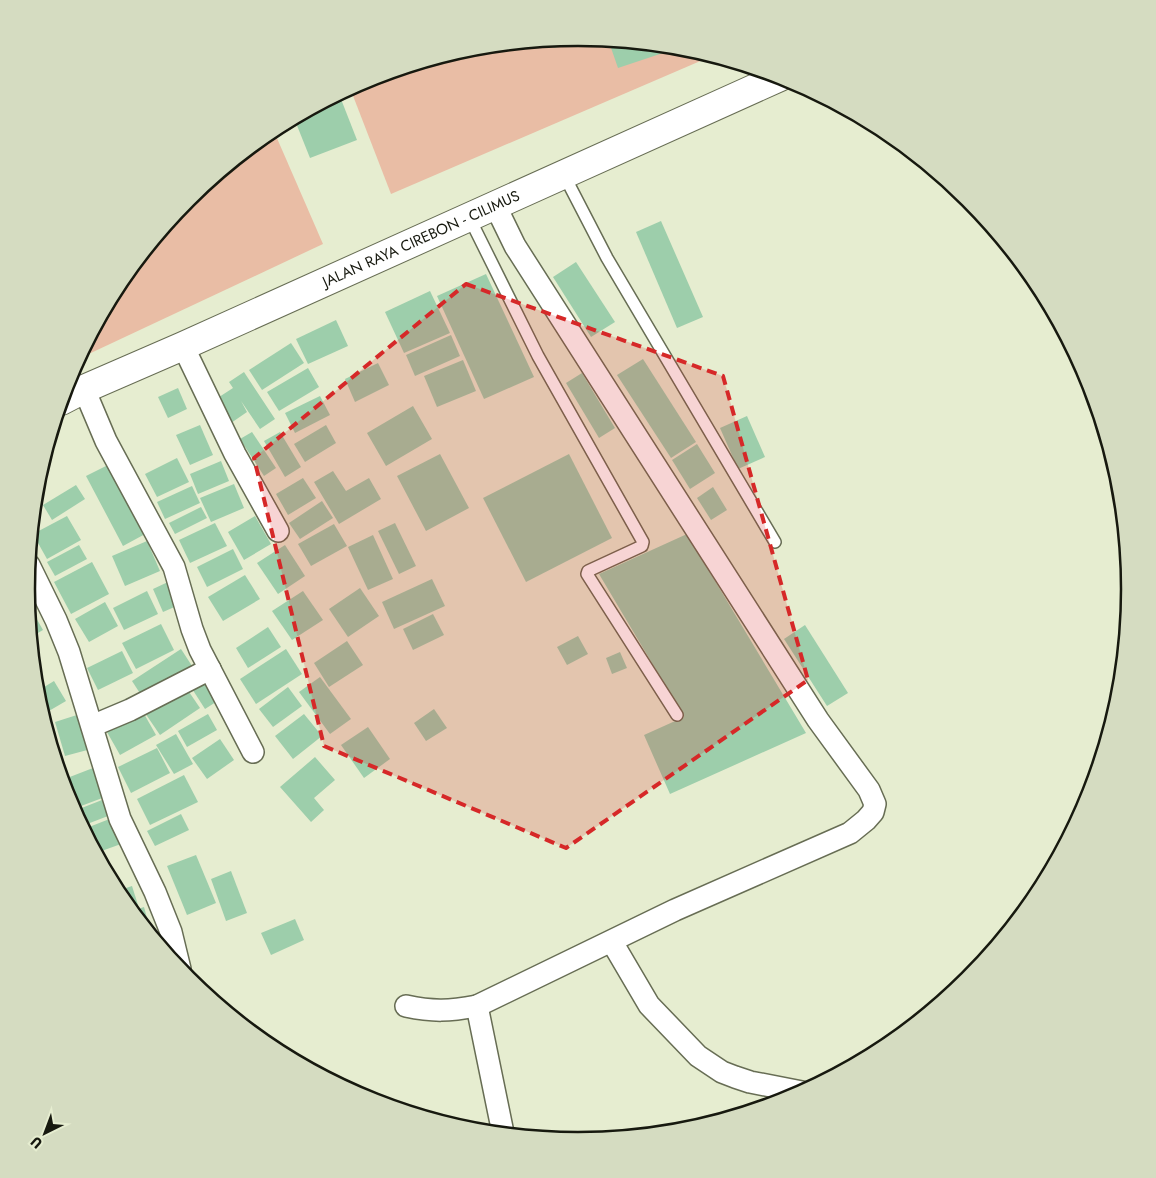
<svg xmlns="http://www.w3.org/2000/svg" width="1156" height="1178" viewBox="0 0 1156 1178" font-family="Jost,sans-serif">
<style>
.green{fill:#e9bda5}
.building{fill:#9dceab}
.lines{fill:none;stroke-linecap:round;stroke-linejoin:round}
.lane-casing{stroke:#676d54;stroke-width:14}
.street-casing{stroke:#676d54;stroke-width:24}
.highway-casing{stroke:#676d54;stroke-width:30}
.lane{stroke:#fff;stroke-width:11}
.street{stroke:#fff;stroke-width:21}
.highway{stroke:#fff;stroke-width:28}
.marked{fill:#d62828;fill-opacity:0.2;stroke:#d62828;stroke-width:4;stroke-dasharray:10 6;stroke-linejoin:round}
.labels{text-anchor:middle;stroke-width:4;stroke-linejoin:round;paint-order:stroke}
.street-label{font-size:15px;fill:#17190f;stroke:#e6edd0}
.rim{fill:none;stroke:#17190f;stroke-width:2.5}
</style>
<rect width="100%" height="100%" fill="#e6edd0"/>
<!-- green -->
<g class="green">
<polygon points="578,37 686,48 712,56 391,194 350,88 367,79 471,48"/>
<polygon points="273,129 323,244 78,359 119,282 188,199"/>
</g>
<!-- building -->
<g class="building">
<polygon points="578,37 584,38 554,48 552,40"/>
<polygon points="612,41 671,46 672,50 618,68 609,42"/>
<polygon points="339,94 357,140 310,158 294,118"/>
<polygon points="661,221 703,317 677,328 636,232"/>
<polygon points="576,262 615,322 591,337 553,277"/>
<polygon points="486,274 534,377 484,399 437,296"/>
<polygon points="430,291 450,333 404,353 385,312"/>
<polygon points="336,320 348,346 308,364 296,339"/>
<polygon points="451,335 460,356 415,376 406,355"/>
<polygon points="291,343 304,363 262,390 249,370"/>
<polygon points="643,359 696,442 671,458 617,375"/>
<polygon points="463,360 476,391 437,407 424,376"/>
<polygon points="378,363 389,385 355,402 345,379"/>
<polygon points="308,368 319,387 279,411 267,392"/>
<polygon points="244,372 275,419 260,429 241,401 247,412 231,423 216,399 233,388 229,382"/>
<polygon points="582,373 615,428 599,438 566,383"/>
<polygon points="178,388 187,409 168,418 158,397"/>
<polygon points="320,396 330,415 295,433 285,413"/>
<polygon points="413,406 432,439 386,466 367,433"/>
<polygon points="747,416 765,457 738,469 720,428"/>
<polygon points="200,425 213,455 190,465 176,435"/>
<polygon points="326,425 336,443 305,462 294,444"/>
<polygon points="252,432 276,468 264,476 240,439"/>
<polygon points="280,432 301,467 285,477 264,441"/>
<polygon points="697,444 715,473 690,489 672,460"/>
<polygon points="440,454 469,508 426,531 397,476"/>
<polygon points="569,454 612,538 526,582 483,498"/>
<polygon points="177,458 189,482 157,497 145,474"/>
<polygon points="221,461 229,481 198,494 190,474"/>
<polygon points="110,464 147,533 123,546 86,476"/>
<polygon points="333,471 346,491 369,478 381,499 339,524 314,482"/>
<polygon points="303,478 316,498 288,515 276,494"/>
<polygon points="234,484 244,508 211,522 200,498"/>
<polygon points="76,485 85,499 52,520 43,505"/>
<polygon points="192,486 200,503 165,519 157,502"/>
<polygon points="713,487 727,510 711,520 697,498"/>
<polygon points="322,501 333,518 300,539 289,523"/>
<polygon points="201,507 207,518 175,534 169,523"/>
<polygon points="67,516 81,540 47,559 33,534"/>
<polygon points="255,516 271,544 244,560 228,532"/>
<polygon points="215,523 227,546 190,563 179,540"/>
<polygon points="395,523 416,566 399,574 378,531"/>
<polygon points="334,524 347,546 311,566 298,544"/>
<polygon points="687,534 806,733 670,794 644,735 684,717 599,574"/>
<polygon points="373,535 393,579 368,590 348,547"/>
<polygon points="147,541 160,571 125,586 112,556"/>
<polygon points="79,545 87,559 55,576 47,562"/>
<polygon points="285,545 305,576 278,594 257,563"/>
<polygon points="233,549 243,569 207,587 197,567"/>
<polygon points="92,562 109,594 71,614 54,582"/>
<polygon points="245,575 260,599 223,621 208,597"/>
<polygon points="432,579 445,606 394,629 382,602"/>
<polygon points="168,582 179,605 163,612 153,589"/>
<polygon points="360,588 379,616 348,637 329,609"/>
<polygon points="147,591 158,614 124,630 113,608"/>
<polygon points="303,591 323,620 292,640 272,611"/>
<polygon points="105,602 118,626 89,642 75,619"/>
<polygon points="31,609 43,630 31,637 28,611"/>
<polygon points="433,614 444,635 413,650 403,629"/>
<polygon points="161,624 174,650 136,669 122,643"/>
<polygon points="805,625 848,693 827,706 784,639"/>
<polygon points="268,627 281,647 248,668 236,648"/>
<polygon points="578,636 588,654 567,665 557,647"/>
<polygon points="347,641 363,665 329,687 314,663"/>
<polygon points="181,649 194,669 145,701 132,681"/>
<polygon points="286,649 302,674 256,704 240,679"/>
<polygon points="122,651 133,673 98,690 87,668"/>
<polygon points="620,652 627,668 612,674 606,658"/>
<polygon points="33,654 41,668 34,672"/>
<polygon points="203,675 219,700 205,709 189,684"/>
<polygon points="320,677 351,719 330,734 299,692"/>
<polygon points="54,681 66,701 42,715 36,692"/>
<polygon points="185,686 200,708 160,735 145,713"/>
<polygon points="288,687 302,706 273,727 259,709"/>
<polygon points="434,709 447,728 426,741 414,723"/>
<polygon points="143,712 156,735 120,755 107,732"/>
<polygon points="80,714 91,749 65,756 55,722"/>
<polygon points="208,714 217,730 187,747 178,731"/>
<polygon points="304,714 322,736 293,759 275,736"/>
<polygon points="368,727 390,759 364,778 341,745"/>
<polygon points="176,734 193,764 174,774 156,745"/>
<polygon points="220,739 234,760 207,779 192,758"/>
<polygon points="157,748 170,773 131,793 118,767"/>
<polygon points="315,757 335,780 314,798 324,810 311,822 280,787"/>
<polygon points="93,768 105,797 73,809 68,800 62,780"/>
<polygon points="184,775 198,802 150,825 137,799"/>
<polygon points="102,800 108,816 82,826 74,811"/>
<polygon points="181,814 189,830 155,846 147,831"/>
<polygon points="112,818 121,844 96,853 84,829"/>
<polygon points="196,855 216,903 187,915 167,866"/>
<polygon points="231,871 247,913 226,921 211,879"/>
<polygon points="132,886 138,905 129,907 117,891"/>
<polygon points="144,907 152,936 132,911"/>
<polygon points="295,919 304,940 271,955 261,933"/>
</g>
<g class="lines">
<!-- lane casing -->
<g class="lane-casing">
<g id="lane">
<polyline points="563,173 607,258 775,542"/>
<polyline points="469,217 538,356 643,542 642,546 588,571 587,574 677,715"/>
</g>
</g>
<!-- street casing -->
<g class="street-casing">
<g id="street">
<polyline points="495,205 515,246 818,720 869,790 875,804 873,812 866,820 850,833 675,910 477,1006 503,1133"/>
<polyline points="183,346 235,454 278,531"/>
<polyline points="84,389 106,441 174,567 192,629 200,650 253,752"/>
<polyline points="29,565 56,620 69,652 120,819 155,892 171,932 180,969"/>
<polyline points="92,726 130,710 210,669"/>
<polyline points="612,942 649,1005 698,1056 722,1072 735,1077 750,1082 802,1092"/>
<path d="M406,1006C434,1012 449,1011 477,1006"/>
</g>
</g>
<!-- highway casing -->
<g class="highway-casing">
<g id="highway">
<path id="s1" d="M61,401L84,389L183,346L780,77"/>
</g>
</g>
<!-- lane -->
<use href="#lane" class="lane"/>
<!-- street -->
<use href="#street" class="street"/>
<!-- highway -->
<use href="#highway" class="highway"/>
</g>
<!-- marked area -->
<path class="marked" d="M466,284L723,376L808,680L566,848L324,746L254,458Z"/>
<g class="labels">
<!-- street labels -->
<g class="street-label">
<text dy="5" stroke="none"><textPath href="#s1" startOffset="395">JALAN RAYA CIREBON - CILIMUS</textPath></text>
</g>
</g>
<!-- crop -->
<path d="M0 0H1156V1178H0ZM35 589a543 543 0 1 1 1086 0a543 543 0 1 1-1086 0Z" fill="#d5dcc1" fill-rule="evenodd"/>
<path class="rim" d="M35 589a543 543 0 1 1 1086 0a543 543 0 1 1-1086 0Z"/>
<!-- north arrow -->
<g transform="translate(45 1133) rotate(222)" stroke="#e6edd0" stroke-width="4" paint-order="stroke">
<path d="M0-4L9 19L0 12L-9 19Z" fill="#17190f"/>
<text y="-8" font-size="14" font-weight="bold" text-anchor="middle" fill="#17190f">U</text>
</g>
</svg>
